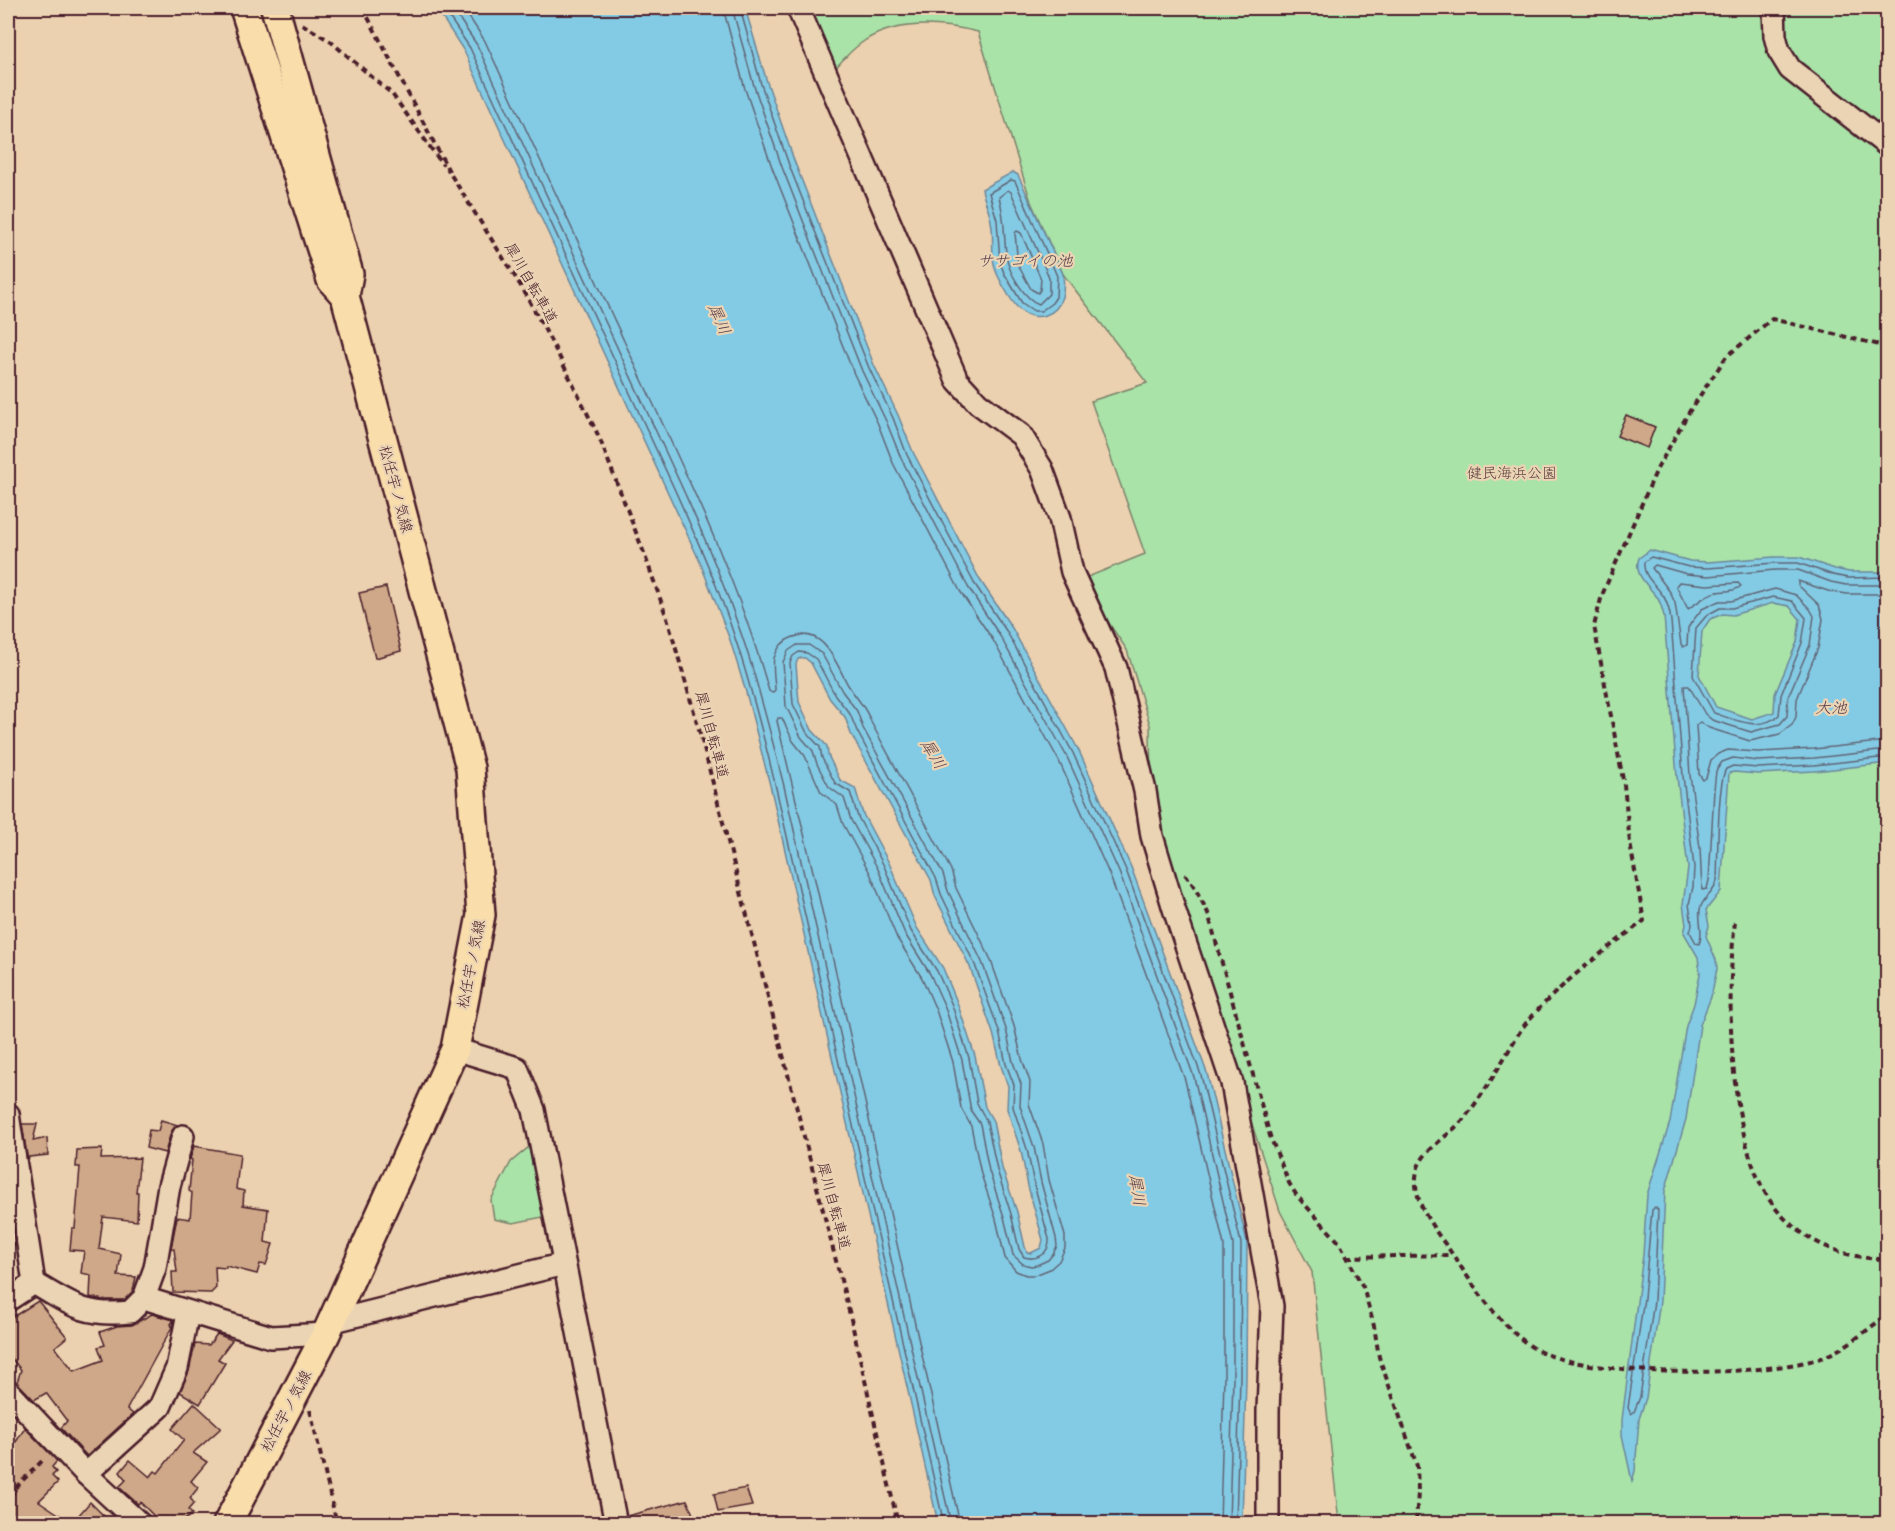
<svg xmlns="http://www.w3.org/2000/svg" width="1895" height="1531" viewBox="0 0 1895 1531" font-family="'Playpen Sans','Klee One',sans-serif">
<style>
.green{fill:#a9e3a8;stroke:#7a816a;stroke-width:1.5}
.water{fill:#83cbe4;stroke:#6c869a;stroke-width:1.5;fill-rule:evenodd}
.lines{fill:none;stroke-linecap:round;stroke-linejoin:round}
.shore{stroke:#616475;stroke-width:1.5}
.building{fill:#cea888;stroke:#4a1f2b;stroke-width:1.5}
.minor-casing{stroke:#4a1f2b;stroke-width:26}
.major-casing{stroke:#4a1f2b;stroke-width:32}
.path{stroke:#4a1f2b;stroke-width:4;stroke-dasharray:6 4.5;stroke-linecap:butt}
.minor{stroke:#ebd4b4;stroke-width:21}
.major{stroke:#f9deab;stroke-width:27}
.labels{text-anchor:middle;stroke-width:4.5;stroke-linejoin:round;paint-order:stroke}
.street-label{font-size:15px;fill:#4a1f2b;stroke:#ebd4b4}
.park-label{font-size:15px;fill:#583c3e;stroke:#ebd4b4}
.water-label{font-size:16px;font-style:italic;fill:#533947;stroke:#ebd4b4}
</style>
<rect width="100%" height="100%" fill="#ebd1af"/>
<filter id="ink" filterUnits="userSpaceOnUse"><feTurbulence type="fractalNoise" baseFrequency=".0167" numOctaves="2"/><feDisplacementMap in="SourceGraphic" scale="12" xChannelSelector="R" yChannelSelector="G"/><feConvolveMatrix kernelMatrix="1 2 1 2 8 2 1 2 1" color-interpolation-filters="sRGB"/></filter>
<g filter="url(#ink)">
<!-- green -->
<g class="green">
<path d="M804,8H1887V1523H1339L1312,1272L1280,1211L1155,824L1151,794L1150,725L1127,650L1080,580L1145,554L1091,401L1147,383L1063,274L1031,202L978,32C941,23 892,19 860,44C850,51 841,62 833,71Z"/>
<polygon points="529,1147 543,1217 513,1223 494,1219 491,1200 511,1162"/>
</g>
<!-- water -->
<g class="water">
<path d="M436,8H745L767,82L795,163L874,365L898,415L913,452L980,580L1012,628L1079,751L1131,867L1207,1073L1247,1242L1246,1378L1242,1523H938L771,789L746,692L730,640L700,562L464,51ZM801,658H805L811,663L830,699L845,717L851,734L931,880L935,896L970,967L993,1033L1001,1066L1008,1086L1007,1109L1021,1151L1028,1186L1043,1240L1041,1248L1031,1253L1027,1252L1025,1247L1017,1212L1002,1168L993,1121L985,1107L975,1056L957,1002L943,968L917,928L889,863L863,814L855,788L840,780L828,755L827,746L812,730L799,702L796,664L798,659Z"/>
<path d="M1013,172L1018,175L1063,274C1064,282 1064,289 1062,297C1057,316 1036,322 1021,311C1013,304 1003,286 998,276C989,259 995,239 991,221C989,210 984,200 982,189Z"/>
<path d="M1650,550L1690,561L1708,562L1774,557H1799L1835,569L1849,572H1887L1888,763L1815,771L1758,774L1734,772L1729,773L1721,891L1706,910L1709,926L1706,936L1716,960L1717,969L1711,997L1700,1025L1686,1119L1665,1191L1660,1301L1646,1398L1639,1419L1635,1471L1632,1481L1622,1435V1420L1643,1255L1647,1195L1670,1122L1686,1026L1694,1004L1700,974L1698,957L1684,933L1686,925L1683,904L1688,868L1677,777L1664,616C1662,609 1661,603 1657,597C1648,585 1633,575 1639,558ZM1773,603L1789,606L1800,619L1797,642L1775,694L1774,712L1752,719L1716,707L1699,675L1702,631L1710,619L1723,614L1733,615Z"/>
</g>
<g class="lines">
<!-- shore -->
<g class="shore">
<path d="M443,8L470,48L673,486C696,537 719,588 736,641C752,689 764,738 776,788L944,1524"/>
<path d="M452,8L477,45L680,483C703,533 724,584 742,636C759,685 771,736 784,786L951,1524"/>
<path d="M463,8L485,41C538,155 591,270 644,384C691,484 739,584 769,691L772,693L775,690C775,680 772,669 774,658C777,649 782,641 791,638C824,624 836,664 848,685C858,701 865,705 872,724L951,870L956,888L990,958L1014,1026L1022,1059L1030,1082L1029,1104L1043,1144L1049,1180L1065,1236V1248L1059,1261L1050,1269L1035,1275H1026L1016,1271L1005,1258L996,1219L981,1174L971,1126L961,1108L953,1062L936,1010L922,978L897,938L870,873L843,824L837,805L821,792L805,756L793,741L782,718H778L777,721L816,884L960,1524"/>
<polyline points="723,8 745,89 773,170 854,374 878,424 893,463 960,591 993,640 1059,761 1110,876 1185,1080 1224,1245 1224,1377 1220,1524"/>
<polyline points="732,8 754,86 782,167 862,371 886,421 901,458 968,587 1000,636 1067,757 1119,872 1194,1077 1233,1244 1233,1377 1229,1524"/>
<polyline points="740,8 761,84 789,165 869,368 893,418 907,455 974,583 1007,632 1073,753 1126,870 1201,1075 1241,1243 1240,1377 1236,1524"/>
<polygon points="1011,180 1015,181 1057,276 1056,297 1052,303 1041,311 1034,311 1022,303 1004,273 1000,262 997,220 989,193"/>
<path d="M1008,190L1011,192L1049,277V294L1039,304C1025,300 1009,272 1007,259C1003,236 1006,221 999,197Z"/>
<polygon points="1017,231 1021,233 1041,279 1040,290 1038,293 1031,289 1018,265 1015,233"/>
<path d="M1888,577L1848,578L1833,575L1798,563H1775L1708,568L1689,567L1651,557L1644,562C1642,577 1657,585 1664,597C1668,604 1670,613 1671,621L1683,776L1694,867L1693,887L1689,904L1692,925L1690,932L1696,943L1699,944C1704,934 1698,920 1700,910C1701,898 1714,895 1717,881C1718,860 1717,784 1726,769L1733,766L1758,768L1814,765L1888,757"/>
<path d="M1679,582L1707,585L1738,583L1741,586C1733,593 1723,590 1713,593C1703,597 1696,604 1688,609L1676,586Z"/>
<polyline points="1888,585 1846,585 1831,582 1798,570 1775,570 1708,576 1687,574 1655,565 1652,568 1670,592 1675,603 1681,644 1683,647 1687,645 1688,628 1691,623 1702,609 1719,601 1731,601 1775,589 1796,595 1810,609 1814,616 1810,645 1788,697 1787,716 1780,724 1751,732 1712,720 1705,714 1689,686 1684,686 1690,775 1700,848 1702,890 1707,889 1709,880 1714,790 1716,771 1722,762 1733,758 1758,761 1814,758 1888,750"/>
<polyline points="1888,594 1847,594 1828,591 1798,581 1798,585 1819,605 1823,619 1818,648 1797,699 1796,717 1792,725 1780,734 1750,741 1709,728 1700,722 1696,725 1699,774 1703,780 1706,778 1711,760 1718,754 1728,750 1758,752 1814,749 1888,741"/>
<path d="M1773,597L1792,601L1806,618L1802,643L1781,695L1779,715C1760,732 1735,720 1714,713L1693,676L1696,628L1707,615L1720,608H1732Z"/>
<polygon points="797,645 809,645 822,654 842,691 857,711 863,728 943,874 948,891 982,962 1006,1029 1013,1062 1021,1084 1020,1106 1034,1147 1041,1182 1056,1238 1057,1246 1053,1254 1048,1260 1037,1265 1031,1266 1023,1264 1013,1255 1004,1217 989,1171 980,1124 971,1111 962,1060 945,1007 930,974 905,934 878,869 851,820 844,798 829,787 817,764 813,751 801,737 786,706 783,662 788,651"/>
<path d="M799,652L807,653L816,659L835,695L850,714L857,731L936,878L941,894L975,965L999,1031L1006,1064L1014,1085L1013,1107L1027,1149L1034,1184L1049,1239C1050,1253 1037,1261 1024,1257L1019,1249L1011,1214L997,1170L987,1122L977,1103L969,1058L952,1005L937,971L911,931L884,866L858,817L850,792L835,783L822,758L820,747L807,733L793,704L790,663L793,656Z"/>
<polygon points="1655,1207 1658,1210 1654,1301 1640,1397 1634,1412 1631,1414 1628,1408 1644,1298 1652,1210"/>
</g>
</g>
<!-- building -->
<g class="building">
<polygon points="1626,415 1655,427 1647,448 1617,436"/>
<polygon points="386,587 401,651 375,658 359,593"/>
<polygon points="161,1120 178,1125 171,1132 165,1153 146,1148 149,1130 158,1131"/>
<polygon points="22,1124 37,1124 33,1141 47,1138 48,1155 29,1157 28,1162"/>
<polygon points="194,1146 240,1154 236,1189 244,1191 243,1205 268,1209 265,1242 273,1244 266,1265 260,1264 257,1274 226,1266 226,1268 215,1267 216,1288 211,1293 173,1292 172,1272 177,1272 174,1249 171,1248 177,1217 190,1219 192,1193 189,1191 192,1160 190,1159"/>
<polygon points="102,1149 101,1159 140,1158 136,1192 138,1192 137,1221 103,1217 99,1249 121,1254 118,1276 136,1277 133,1291 124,1300 103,1300 90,1297 91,1275 81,1273 84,1251 70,1250 72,1228 75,1228 80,1167 76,1167 77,1150"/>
<polygon points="8,1198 8,1200 15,1246 8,1246"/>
<polygon points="38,1301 67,1337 55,1347 74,1371 103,1360 98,1347 105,1345 100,1332 117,1326 132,1325 152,1314 174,1320 171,1324 172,1327 127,1409 133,1414 87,1456 61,1428 67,1421 46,1393 34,1400 17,1382 21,1370 8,1354 8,1320"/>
<polygon points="217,1334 232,1340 218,1359 225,1363 200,1404 180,1392 189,1371 195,1344 209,1345"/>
<polygon points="194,1403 221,1428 193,1453 207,1462 191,1481 198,1488 190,1498 194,1503 188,1510 192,1514 180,1524 162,1524 140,1502 138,1504 119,1487 126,1480 120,1472 130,1460 150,1477 155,1471 158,1473 184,1440 172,1429"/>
<polygon points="25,1428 57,1461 52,1467 56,1472 52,1476 58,1482 39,1501 72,1523 90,1502 112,1524 21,1524 8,1514 8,1504 16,1490 8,1484 8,1454"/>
<polygon points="746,1488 752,1506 718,1512 714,1494"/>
<polygon points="687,1500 697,1524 628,1524 627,1516"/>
</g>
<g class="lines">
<!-- minor casing -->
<g class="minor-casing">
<g id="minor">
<polyline points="798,8 957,380 978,403 1021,435 1042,469 1060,518 1072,572 1116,668 1145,791 1152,836 1174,909 1232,1083 1272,1306 1268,1411 1268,1524"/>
<polyline points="1774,8 1775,36 1779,51 1790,69 1888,146"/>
<polyline points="455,1049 517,1068 534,1110 616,1524"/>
<polyline points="8,1114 34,1283"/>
<polyline points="144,1298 271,1337 326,1334"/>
<path d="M8,1300L34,1283C71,1305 86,1317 130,1312L144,1298L155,1268L169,1186L183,1136"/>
<polyline points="330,1322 564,1264"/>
<polyline points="8,1391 86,1474 140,1524"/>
<polyline points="86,1474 160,1407 177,1368 188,1313"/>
</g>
</g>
<!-- major casing -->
<g class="major-casing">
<g id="major">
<polyline points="244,8 331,280 345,296"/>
<polyline points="227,1524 326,1334 455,1049 481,915 470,768 345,296 349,274 275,8"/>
</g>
</g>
<!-- path -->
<g class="path">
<polyline points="363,8 451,175 524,291 559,356 599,437 644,553 668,621 700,733 850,1315 898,1524"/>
<polyline points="302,24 330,41 392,94 443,165"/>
<path d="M1888,347L1772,319L1726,357L1689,412L1657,469L1602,595L1594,626L1624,785L1630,843L1644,921C1602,952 1561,983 1527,1022C1520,1030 1515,1040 1509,1050C1496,1072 1482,1096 1466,1116C1453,1134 1421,1150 1417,1171C1410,1202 1437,1232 1453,1255C1475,1288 1498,1324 1532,1347C1579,1379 1773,1378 1826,1356C1849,1346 1868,1329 1888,1314"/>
<polyline points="1185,874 1194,886 1208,913 1270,1136 1289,1183 1297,1196 1339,1242 1363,1287 1374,1326 1379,1357 1417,1466 1418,1492 1416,1524"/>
<path d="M1735,922C1726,997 1728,1130 1767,1196C1792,1237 1841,1260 1888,1259"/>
<polyline points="1347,1257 1452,1255"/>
<polyline points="310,1410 337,1524"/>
<polyline points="8,1495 45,1458"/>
</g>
<!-- minor -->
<use href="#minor" class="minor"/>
<!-- major -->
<use href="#major" class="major"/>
</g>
</g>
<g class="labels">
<!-- street labels -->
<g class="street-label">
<text transform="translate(531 283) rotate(60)" y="5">犀川自転車道</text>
<text transform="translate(396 489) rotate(75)" y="5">松任宇ノ気線</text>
<text transform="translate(712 735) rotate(75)" y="5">犀川自転車道</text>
<text transform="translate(471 964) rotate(-79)" y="5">松任宇ノ気線</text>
<text transform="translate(834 1206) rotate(75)" y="5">犀川自転車道</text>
<text transform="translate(286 1411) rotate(-62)" y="5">松任宇ノ気線</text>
</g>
<!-- park labels -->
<g class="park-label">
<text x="1512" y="478">健民海浜公園</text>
</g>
<!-- water labels -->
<g class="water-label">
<text x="1025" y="266">ササゴイの池</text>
<text transform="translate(720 319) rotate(66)" y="6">犀川</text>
<text x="1831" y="713">大池</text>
<text transform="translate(934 754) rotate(59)" y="6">犀川</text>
<text transform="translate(1138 1190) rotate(81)" y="6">犀川</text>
</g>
</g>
<!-- margin -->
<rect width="1895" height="1531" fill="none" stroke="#ebd4b4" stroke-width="30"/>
<rect x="15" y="15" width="1865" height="1501" fill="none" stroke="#4a1f2b" stroke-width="2" filter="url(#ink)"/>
</svg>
